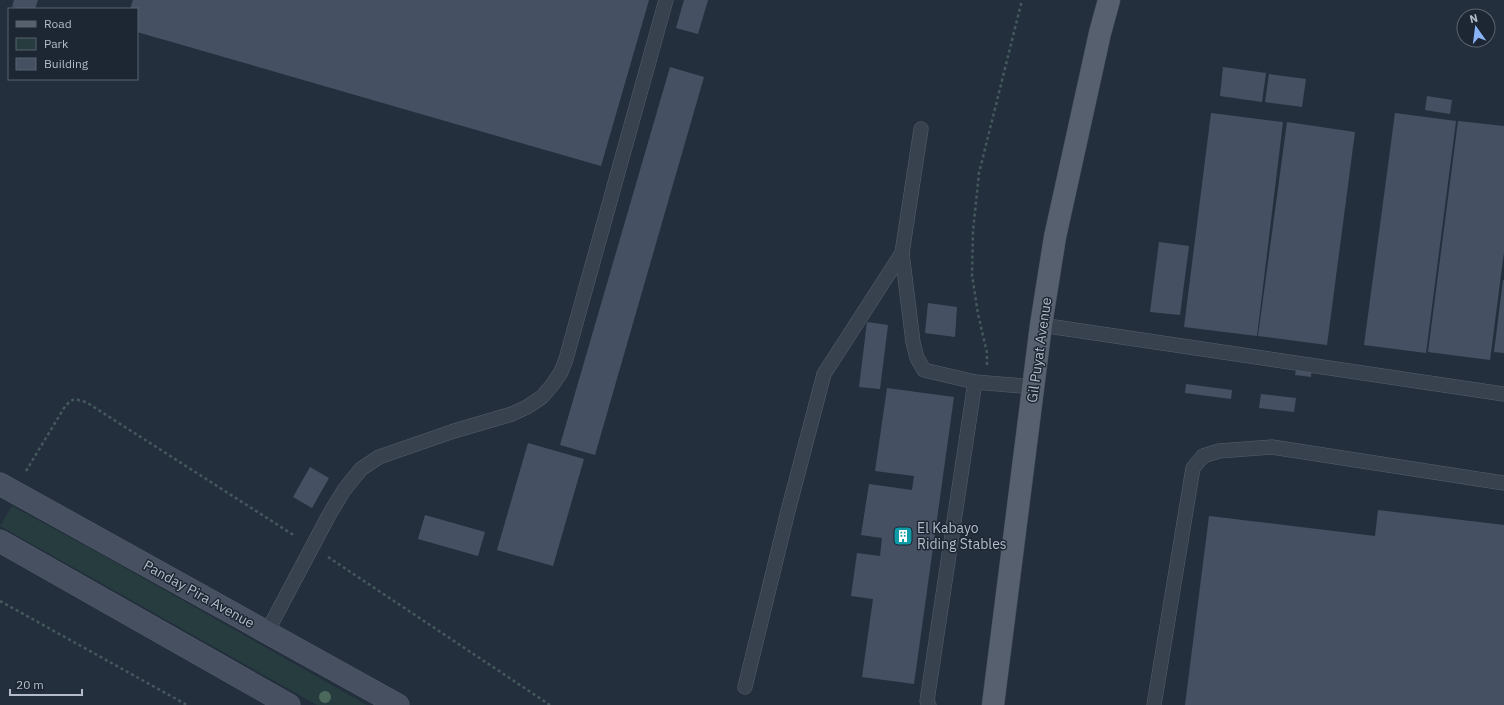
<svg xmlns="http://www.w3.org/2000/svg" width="1504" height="705" viewBox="0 0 1504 705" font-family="'IBM Plex Sans',sans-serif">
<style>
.green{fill:#263c3f}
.building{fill:#455162}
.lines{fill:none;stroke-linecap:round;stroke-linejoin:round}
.lane-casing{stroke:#565f6c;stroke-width:15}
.secondary-casing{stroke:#565f6c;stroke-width:23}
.primary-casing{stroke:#414a57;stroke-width:23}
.path{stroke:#44595c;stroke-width:2.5;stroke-dasharray:3 3;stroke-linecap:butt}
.lane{stroke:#38414e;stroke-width:14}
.secondary{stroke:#465061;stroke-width:22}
.primary{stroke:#56606e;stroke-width:22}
.tree{fill:#4b6a5d}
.labels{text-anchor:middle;stroke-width:3;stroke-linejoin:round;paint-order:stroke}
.street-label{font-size:14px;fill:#b4bcc9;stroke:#1d2633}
.poi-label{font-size:14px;fill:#b4bcc9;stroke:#1d2633;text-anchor:start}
</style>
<rect width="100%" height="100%" fill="#242f3e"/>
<!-- green -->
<polygon class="green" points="12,506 99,553 367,705 317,705 0,526"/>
<!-- building -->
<g class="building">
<polygon points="14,0 38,0 35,9 20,9 12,7"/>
<polygon points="133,0 649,0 601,166 137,32 137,9 130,9"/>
<polygon points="684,0 708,0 698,34 676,28"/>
<polygon points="670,67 704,77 595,455 560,445"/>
<polygon points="1223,67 1266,73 1262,102 1220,96"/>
<polygon points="1269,74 1306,79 1302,107 1265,102"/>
<polygon points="1427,96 1452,100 1450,114 1425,110"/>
<polygon points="1211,113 1283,122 1257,336 1184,327"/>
<polygon points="1395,113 1456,121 1426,353 1364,345"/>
<polygon points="1458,121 1504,126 1504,252 1490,360 1428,352"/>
<polygon points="1287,122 1355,132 1327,345 1258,336"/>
<polygon points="1159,242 1189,246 1180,315 1150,312"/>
<polygon points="1503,280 1504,280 1504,353 1494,352"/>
<polygon points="928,303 957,307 955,337 925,333"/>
<polygon points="867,322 888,325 880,389 859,387"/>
<polygon points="1297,364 1312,366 1311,377 1295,375"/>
<polygon points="1186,384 1232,390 1231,399 1185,393"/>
<polygon points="887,388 954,397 914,684 862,677 873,599 851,596 857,553 880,556 882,538 861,535 869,484 912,490 914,476 875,471"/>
<polygon points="1261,394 1296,398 1294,412 1259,408"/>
<polygon points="528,443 584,459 553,566 497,550"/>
<polygon points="310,467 329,478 312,508 293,497"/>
<polygon points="1378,510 1504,525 1504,705 1185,705 1209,516 1375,536"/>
<polygon points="425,515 485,532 478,556 418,539"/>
</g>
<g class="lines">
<!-- lane casing -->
<g class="lane-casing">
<g id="lane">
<polyline points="921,129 902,253 913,342 917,358 924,370 975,382 1034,387"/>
<polyline points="1041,325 1504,394"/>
<polyline points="267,632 329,515 344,490 361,469 379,457 454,431 512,414 527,407 542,397 553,384 561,372 566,359 666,0"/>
<polyline points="745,687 788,511 824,374 902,253"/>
<polyline points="929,705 927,701 975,382"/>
<polyline points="1154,705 1193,468 1203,456 1219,451 1272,447 1504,483"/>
</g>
</g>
<!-- secondary casing -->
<g class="secondary-casing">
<g id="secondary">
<polyline points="0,484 398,705"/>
<polyline points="0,541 289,705"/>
</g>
</g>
<!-- primary casing -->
<g class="primary-casing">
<polyline id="primary" points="993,705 1041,325 1055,237 1100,33 1109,0"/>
</g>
<!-- path -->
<g class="path">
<polyline points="987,365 987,353 978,314 972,275 973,231 979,173 1022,0"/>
<path d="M26,471L64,408C73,397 73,399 86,402L295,536"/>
<polyline points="328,557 550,705"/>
<polyline points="0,601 187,705"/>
</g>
<!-- lane -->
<use href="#lane" class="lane"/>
<!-- secondary -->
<use href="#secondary" class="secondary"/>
<!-- primary -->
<use href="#primary" class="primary"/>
</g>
<!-- trees -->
<circle class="tree" cx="325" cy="697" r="6"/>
<!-- icons -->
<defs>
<g id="building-square" transform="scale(1)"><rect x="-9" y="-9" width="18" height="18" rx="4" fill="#0f9aa8" stroke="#1d2633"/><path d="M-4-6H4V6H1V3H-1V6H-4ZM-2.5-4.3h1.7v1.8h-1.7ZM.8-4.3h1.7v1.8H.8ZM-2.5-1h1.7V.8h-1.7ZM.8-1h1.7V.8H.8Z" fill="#fff"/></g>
</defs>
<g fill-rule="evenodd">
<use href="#building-square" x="903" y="536"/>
</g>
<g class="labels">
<!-- street labels -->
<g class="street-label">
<text transform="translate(1039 350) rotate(-82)" y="5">Gil Puyat Avenue</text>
<text transform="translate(199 594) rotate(29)" y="5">Panday Pira Avenue</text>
</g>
<!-- poi labels -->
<g class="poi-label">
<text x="917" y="533">El Kabayo<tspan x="917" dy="16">Riding Stables</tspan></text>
</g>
</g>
<!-- legend -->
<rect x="8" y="8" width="130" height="72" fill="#1d2633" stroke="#59626f"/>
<rect x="16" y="21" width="20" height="6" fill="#56606e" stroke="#59626f"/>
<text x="44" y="28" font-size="12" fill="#b4bcc9">Road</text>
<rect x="16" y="38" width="20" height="12" fill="#263c3f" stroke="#59626f"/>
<text x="44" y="48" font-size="12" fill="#b4bcc9">Park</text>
<rect x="16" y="58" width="20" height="12" fill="#455162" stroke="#59626f"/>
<text x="44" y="68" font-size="12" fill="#b4bcc9">Building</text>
<!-- north arrow -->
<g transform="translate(1476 28) rotate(346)"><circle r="19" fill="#1d2633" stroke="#59626f"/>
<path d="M0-3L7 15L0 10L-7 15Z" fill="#8ab4f8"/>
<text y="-6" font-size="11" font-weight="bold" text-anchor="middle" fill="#b4bcc9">N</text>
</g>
<!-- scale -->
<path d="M10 689v6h72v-6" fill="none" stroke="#b4bcc9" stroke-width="2"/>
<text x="16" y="689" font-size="12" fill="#b4bcc9" stroke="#1d2633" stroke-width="3" paint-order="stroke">20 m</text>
</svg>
